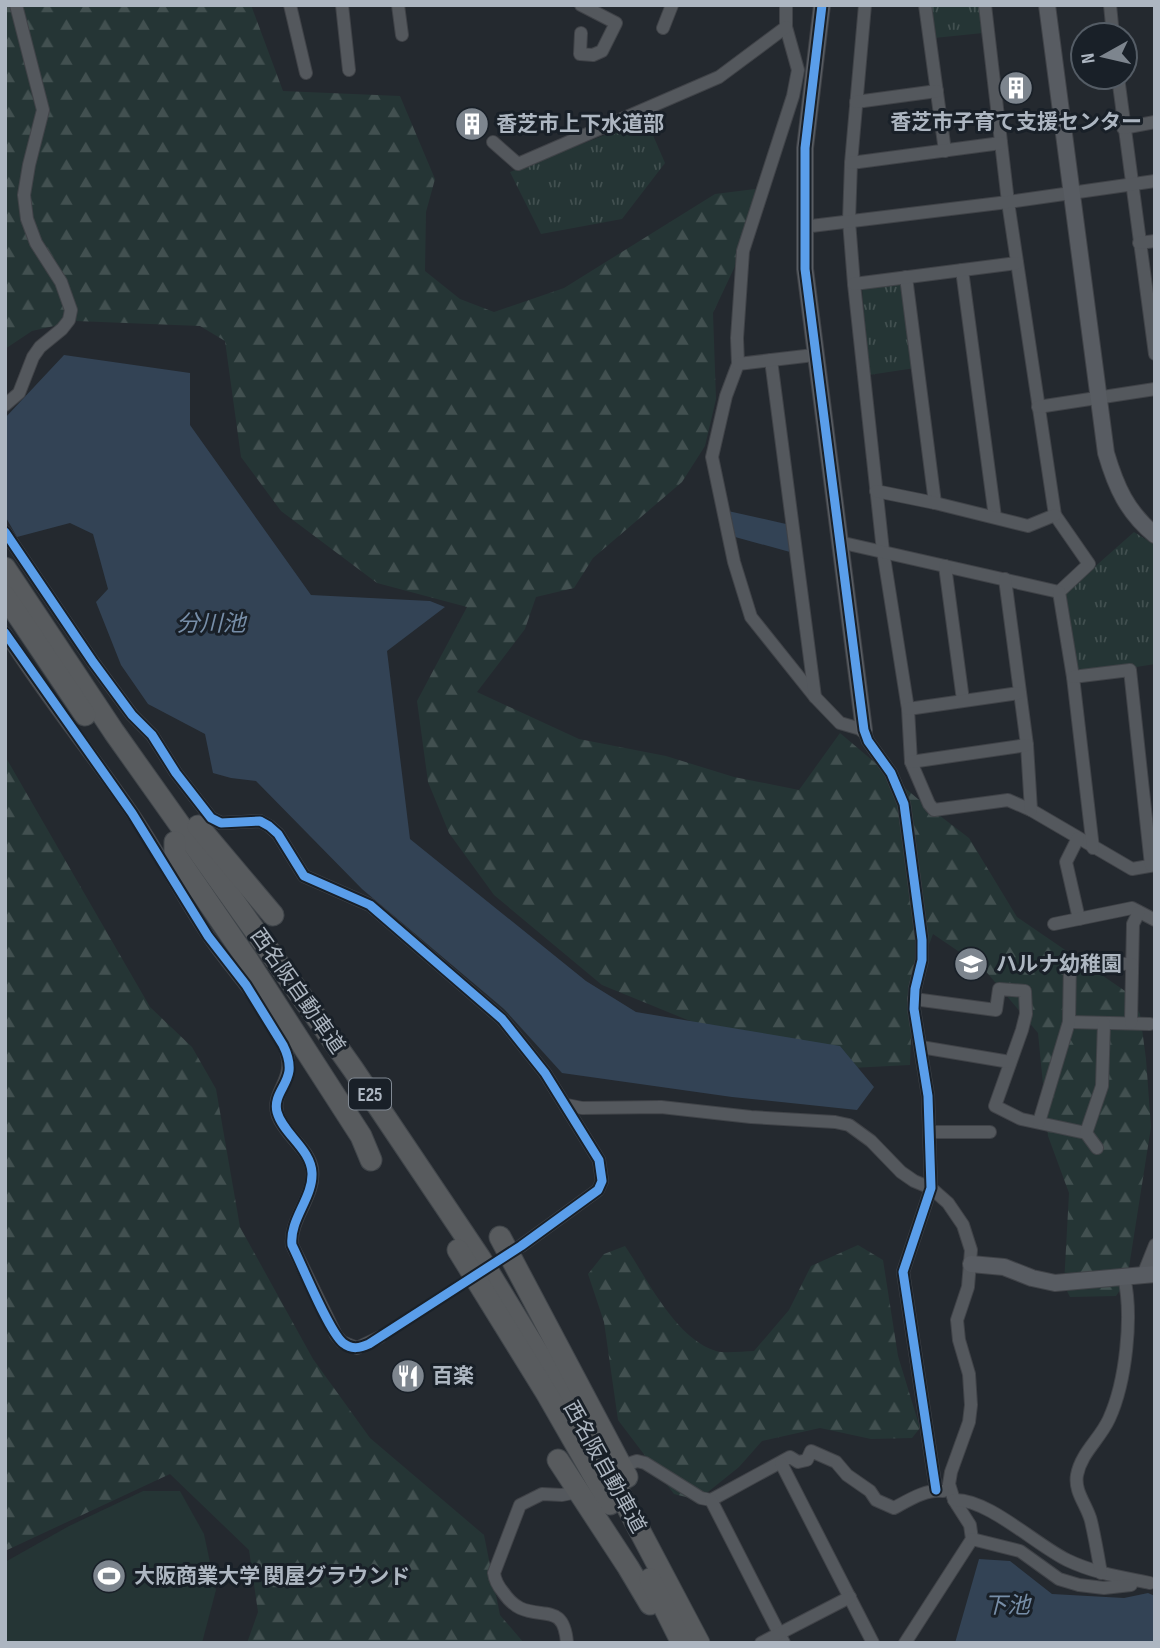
<svg xmlns="http://www.w3.org/2000/svg" width="1160" height="1648" viewBox="0 0 1160 1648" font-family="'Sofia Sans Condensed','Noto Sans JP',sans-serif">
<style>
.grass{fill:url(#grass-tufts)}
.forest{fill:url(#forest-firs)}
.pitch{fill:#253535}
.water{fill:#334355}
.lines{fill:none;stroke-linecap:round;stroke-linejoin:round}
.street-tunnel{stroke:#393e45;stroke-width:12;stroke-dasharray:12 6;stroke-linecap:butt}
.street-casing{stroke:#404348;stroke-width:14}
.secondary-casing{stroke:#404348;stroke-width:18}
.highway-casing{stroke:#41464b;stroke-width:23}
.street{stroke:#54585d;stroke-width:12}
.secondary{stroke:#585c62;stroke-width:16}
.highway{stroke:#585b5e;stroke-width:21}
.cycleway-casing{stroke:#192028;stroke-width:13}
.cycleway{stroke:#5a9eea;stroke-width:9}
.labels{text-anchor:middle;stroke-width:6;stroke-linejoin:round;paint-order:stroke}
.shield{fill:#192028;stroke:#818993;stroke-width:2}
.shield-label{font-size:19px;font-weight:bold;fill:#adb6c1}
.poi-label{font-size:21px;font-weight:bold;fill:#adb6c1;stroke:#192028;text-anchor:start}
.street-label{font-size:21px;fill:#adb6c1;stroke:#192028}
.water-label{font-size:23px;font-style:italic;fill:#778ea8;stroke:#192028}
</style>
<defs>
<pattern id="grass-tufts" width="24" height="20" patternUnits="userSpaceOnUse" patternTransform="scale(1.75)"><rect width="24" height="20" fill="#253535"/><path d="M3 7l-1-3M5 7V3M7 7l1-3M15 17l-1-3M17 17v-4M19 17l1-3" fill="none" stroke="#425050"/></pattern>
<pattern id="forest-firs" width="22" height="20" patternUnits="userSpaceOnUse" patternTransform="scale(1.75)"><rect width="22" height="20" fill="#253535"/><path d="M5 1l3.5 6h-7zM16 11l3.5 6h-7z" fill="#425050"/></pattern>
</defs>
<rect width="100%" height="100%" fill="#24292f"/>
<!-- grass -->
<g class="grass">
<polygon points="928,5 980,5 983,33 934,38"/>
<polygon points="646,119 665,163 622,219 541,234 510,172"/>
<polygon points="902,282 915,368 869,375 862,288"/>
<polygon points="1134,532 1155,545 1155,664 1075,677 1064,594"/>
</g>
<!-- forest -->
<g class="forest">
<polygon points="5,5 251,5 283,91 400,96 435,179 426,212 425,271 460,299 494,312 564,288 715,194 755,189 752,230 713,313 716,399 705,446 682,482 593,558 574,588 536,597 525,629 477,692 579,739 666,756 734,777 799,790 840,733 918,799 969,838 1017,917 1128,993 1140,1014 1146,1059 1151,1127 1127,1280 1116,1296 1070,1297 1064,1285 1069,1193 1048,1136 1038,1033 983,968 933,934 913,987 910,1065 851,1068 766,1048 685,1019 602,985 494,895 449,833 428,782 417,701 467,607 377,583 281,511 241,457 225,341 200,326 76,321 32,331 5,349"/>
<polygon points="5,756 150,1007 192,1047 216,1089 240,1227 313,1359 370,1438 484,1535 500,1615 524,1643 247,1643 258,1612 249,1550 170,1474 5,1551"/>
<path d="M858,1245L883,1260L898,1356L920,1428L912,1438L871,1439L820,1428L762,1441L739,1467L698,1500L674,1494L618,1420L604,1322L588,1274L604,1254L625,1246C648,1280 675,1338 716,1351C727,1354 742,1351 754,1351L789,1310L811,1266Z"/>
</g>
<!-- pitch -->
<polygon class="pitch" points="143,1491 180,1491 204,1534 216,1590 202,1643 5,1643 5,1562 69,1526"/>
<!-- water -->
<g class="water">
<polygon points="64,355 190,373 190,425 311,595 430,601 445,607 387,651 410,839 586,981 636,1012 840,1046 874,1087 857,1110 732,1097 562,1073 504,1009 362,889 256,781 231,778 213,773 205,734 148,704 121,665 96,602 108,589 93,534 70,523 17,537 5,516 5,418"/>
<polygon points="728,511 786,524 790,552 735,537"/>
<polygon points="979,1559 1010,1561 1052,1594 1124,1598 1148,1593 1155,1596 1155,1643 955,1643"/>
</g>
<g class="lines">
<!-- street-tunnel -->
<polyline class="street-tunnel" points="380,1337 514,1250"/>
<!-- street casing -->
<g class="street-casing">
<g id="street">
<polyline points="290,5 306,73"/>
<polyline points="342,5 349,70"/>
<polyline points="398,5 402,35"/>
<polyline points="581,5 616,23 602,51 593,55 580,54 581,33"/>
<polyline points="786,5 786,27 798,70 793,96 743,251 737,338 738,364 726,396 712,457 734,562 751,617 815,697 840,723 864,730 868,741 891,773 904,804 922,940 922,960 915,989 914,1009 928,1096 931,1188 903,1272 936,1490"/>
<polyline points="865,5 851,163 849,221 854,284 883,551 908,709 911,762 929,804 934,810 1008,800 1031,810 1132,869 1155,865"/>
<polyline points="925,5 945,151"/>
<polyline points="985,5 1008,202 1055,515 1089,564 1059,592"/>
<polyline points="1110,5 1113,35"/>
<polyline points="663,28 672,5"/>
<polyline points="1118,77 1155,354"/>
<polyline points="856,102 937,91"/>
<polyline points="1123,128 1155,122"/>
<polyline points="493,142 518,164 719,77 786,27"/>
<polyline points="851,163 1001,143"/>
<polyline points="803,227 1008,202 1155,181"/>
<polyline points="1139,243 1155,241"/>
<polyline points="962,270 995,517"/>
<polyline points="906,277 935,503"/>
<polyline points="854,284 1017,263"/>
<polyline points="771,360 815,697"/>
<polyline points="738,364 814,355"/>
<polyline points="5,405 19,393 33,357 40,347 62,329 69,320 71,310 61,282 36,243 27,219 24,195 29,165 43,110 16,5"/>
<polyline points="1038,407 1155,389"/>
<polyline points="876,491 935,503 1028,526 1055,515"/>
<polyline points="5,532 93,662 132,715 152,735 176,773 211,818 221,823 260,821 269,826 278,834 304,876 370,905 502,1019 545,1073 599,1160 602,1181 598,1190 521,1246"/>
<polyline points="839,542 1059,592"/>
<polyline points="945,566 963,700"/>
<polyline points="1005,579 1027,745 1031,810"/>
<polyline points="1059,592 1073,677 1093,848"/>
<path d="M5,633C43,695 90,751 131,811C159,851 181,896 209,937C233,972 266,1005 284,1045C299,1081 269,1090 278,1116C285,1135 309,1149 312,1169C316,1196 289,1219 292,1245L336,1335L342,1342L357,1348L380,1337"/>
<polyline points="1073,677 1130,670 1151,865"/>
<polyline points="908,709 1019,693"/>
<polyline points="911,762 1027,745"/>
<polyline points="1078,838 1066,862 1079,919"/>
<polyline points="1054,924 1132,908 1155,920"/>
<polyline points="914,999 996,1010 999,989 1025,991 1026,1014 1022,1030 995,1106 1021,1119 1086,1133"/>
<polyline points="1069,1022 1150,1024"/>
<polyline points="1131,1023 1133,924 1139,912"/>
<polyline points="921,1047 1010,1062"/>
<polyline points="567,1105 582,1108 661,1107 751,1117 835,1122 849,1125 871,1141 901,1172 914,1181 931,1188 948,1203 963,1225 971,1250 968,1287 957,1320 959,1340 969,1374 971,1405 969,1422 951,1472 949,1484 954,1500 970,1525 972,1539 905,1643"/>
<polyline points="1039,1122 1069,1022 1070,963 1132,964"/>
<polyline points="930,1132 990,1132"/>
<polyline points="1097,1148 1086,1133 1102,1086 1104,1023"/>
<polyline points="1143,1275 1155,1245"/>
<path d="M631,1463L637,1461L645,1463L701,1498L711,1500L790,1457L798,1462L807,1460L811,1451L836,1462L847,1475L870,1491L876,1500L894,1508C909,1500 926,1489 943,1491"/>
<polyline points="781,1463 873,1643"/>
<polyline points="711,1500 784,1643"/>
<path d="M954,1500C987,1498 1036,1545 1067,1560C1094,1573 1121,1577 1150,1583"/>
<polyline points="972,1539 1020,1551 1059,1579 1079,1585 1104,1588 1131,1585"/>
<path d="M1101,1573C1098,1556 1095,1538 1091,1521C1087,1505 1074,1492 1077,1475C1081,1453 1100,1439 1109,1419C1126,1382 1133,1316 1124,1277"/>
<path d="M567,1643C564,1603 543,1619 520,1608C514,1605 507,1598 503,1592C498,1586 495,1581 494,1573L520,1505L542,1494L562,1495L572,1493"/>
<polyline points="761,1643 850,1597"/>
</g>
</g>
<!-- secondary casing -->
<g class="secondary-casing">
<g id="secondary">
<polyline points="822,5 805,148 805,269 864,730"/>
<path d="M1047,5L1106,453C1116,487 1127,512 1155,535"/>
<polyline points="971,1264 1004,1267 1032,1278 1055,1283 1155,1274"/>
</g>
</g>
<!-- highway casing -->
<g class="highway-casing">
<g id="highway">
<polyline points="5,568 114,732 353,1069 480,1258 595,1446 699,1643"/>
<polyline points="5,596 85,715"/>
<polyline points="198,826 273,915"/>
<polyline points="175,842 175,854 247,959 361,1136 371,1160"/>
<polyline points="500,1237 627,1477"/>
<polyline points="458,1250 547,1394 610,1504"/>
<polyline points="558,1460 628,1567 650,1604"/>
<polyline points="650,1579 682,1643"/>
</g>
</g>
<!-- street -->
<use href="#street" class="street"/>
<!-- secondary -->
<use href="#secondary" class="secondary"/>
<!-- highway -->
<use href="#highway" class="highway"/>
<!-- cycleway casing -->
<g class="cycleway-casing">
<g id="cycleway">
<polyline points="822,5 805,148 805,269 864,730 868,741 891,773 904,804 922,940 922,960 915,989 914,1009 928,1096 931,1188 903,1272 936,1490"/>
<path d="M5,532L93,662L132,715L152,735L176,773L211,818L221,823L260,821L269,826L278,834L304,876L370,905L502,1019L545,1073L599,1160L602,1181L598,1190L521,1246L369,1344C360,1348 352,1350 343,1343C329,1332 302,1265 292,1245C289,1220 313,1198 312,1173C311,1149 283,1134 277,1112C273,1096 287,1086 289,1071C290,1062 287,1053 283,1045L246,985L208,936L132,813L5,633"/>
</g>
</g>
<!-- cycleway -->
<use href="#cycleway" class="cycleway"/>
</g>
<!-- icons -->
<defs>
<g id="building-disc" transform="scale(1.75)"><circle r="9.5" fill="#7d858e" stroke="#192028"/><path d="M-4-6H4V6H1V3H-1V6H-4ZM-2.5-4.3h1.7v1.8h-1.7ZM.8-4.3h1.7v1.8H.8ZM-2.5-1h1.7V.8h-1.7ZM.8-1h1.7V.8H.8Z" fill="#fff"/></g>
<g id="school-disc" transform="scale(1.75)"><circle r="9.5" fill="#7d858e" stroke="#192028"/><path d="M0-5L7-2L0 1L-7-2ZM-4 1L0 2.5L4 1V4Q0 6-4 4Z" fill="#fff"/></g>
<g id="restaurant-disc" transform="scale(1.75)"><circle r="9.5" fill="#7d858e" stroke="#192028"/><path d="M-5-6h1v4h1v-4h1v4h1v-4h1v5L-1.5 .5V6h-2V.5L-5-1ZM5-6V6H3V1.5H1.5Q1.5-4 5-6Z" fill="#fff"/></g>
<g id="stadium-disc" transform="scale(1.75)"><circle r="9.5" fill="#7d858e" stroke="#192028"/><path d="M0-5a6.5 5 0 1 0 0 10a6.5 5 0 1 0 0-10ZM-3.5-1.8h7v3.6h-7Z" fill="#fff"/></g>
</defs>
<g fill-rule="evenodd">
<use href="#building-disc" x="1016" y="88"/>
<use href="#building-disc" x="472" y="124"/>
<use href="#school-disc" x="971" y="964"/>
<use href="#restaurant-disc" x="408" y="1376"/>
<use href="#stadium-disc" x="109" y="1576"/>
</g>
<g class="labels">
<!-- shield labels -->
<rect class="shield" x="349" y="1078.5" width="42" height="31" rx="5"/>
<g class="shield-label">
<text x="370" y="1101">E25</text>
</g>
<!-- poi labels -->
<g class="poi-label">
<text x="1016" y="129" text-anchor="middle">香芝市子育て支援センター</text>
<text x="496" y="131">香芝市上下水道部</text>
<text x="996" y="971">ハルナ幼稚園</text>
<text x="432" y="1383">百楽</text>
<text x="134" y="1583">大阪商業大学 関屋グラウンド</text>
</g>
<!-- street labels -->
<g class="street-label">
<text transform="translate(298 991) rotate(55)" y="7">西名阪自動車道</text>
<text transform="translate(605 1467) rotate(61)" y="7">西名阪自動車道</text>
</g>
<!-- water labels -->
<g class="water-label">
<text x="211" y="631">分川池</text>
<text x="1007" y="1613">下池</text>
</g>
</g>
<!-- border -->
<rect width="1160" height="1648" fill="none" stroke="#adb6c1" stroke-width="14"/>
<!-- north arrow -->
<g transform="translate(1104 56) rotate(262)"><circle r="33" fill="#192028" stroke="#545c65" stroke-width="2"/>
<path d="M0-5L12 26L0 18L-12 26Z" fill="#7d858e"/>
<text y="-10" font-size="19" font-weight="bold" text-anchor="middle" fill="#adb6c1">N</text>
</g>
</svg>
